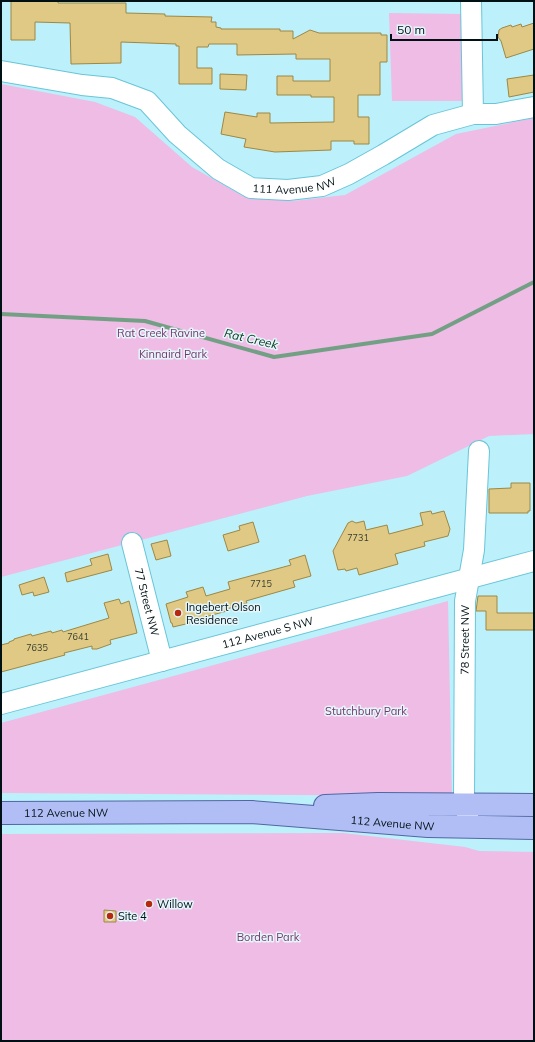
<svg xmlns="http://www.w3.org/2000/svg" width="535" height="1042" viewBox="0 0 535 1042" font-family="Mulish,sans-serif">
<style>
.green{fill:#eebce5}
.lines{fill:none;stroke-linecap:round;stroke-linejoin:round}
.stream{stroke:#73a084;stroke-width:4}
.building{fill:#dfc984;stroke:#9d8844}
.minor-casing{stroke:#69c5d7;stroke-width:22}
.major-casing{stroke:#5166a2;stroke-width:24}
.minor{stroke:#fff;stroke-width:20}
.major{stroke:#b1bef5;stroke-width:22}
.poi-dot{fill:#b6290f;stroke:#e5f6fa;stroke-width:1.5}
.labels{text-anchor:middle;stroke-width:3;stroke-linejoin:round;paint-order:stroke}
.number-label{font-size:9px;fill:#383f31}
.street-label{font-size:11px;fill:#001115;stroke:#e5f6fa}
.park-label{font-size:11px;fill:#75366d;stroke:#e5f6fa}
.poi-label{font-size:11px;fill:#001115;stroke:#e5f6fa;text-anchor:start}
.water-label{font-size:12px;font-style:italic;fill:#0a371c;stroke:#e5f6fa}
</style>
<rect width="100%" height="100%" fill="#bcf0fb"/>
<!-- green -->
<g class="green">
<polygon points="389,13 463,14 464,101 392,101"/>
<polygon points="1,84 95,102 135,117 192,167 243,196 293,201 345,195 456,134 534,118 534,434 489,436 407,476 307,496 1,577"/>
<polygon points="448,601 452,796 1,793 1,723"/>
<polygon points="343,833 465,847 479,851 534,852 534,1041 1,1041 1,834"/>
</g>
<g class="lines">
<!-- stream -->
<polyline class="stream" points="1,314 145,321 274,357 432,334 534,282"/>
</g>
<!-- building -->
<g class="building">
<polygon points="11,1 58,1 58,3 126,3 126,13 165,14 165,16 212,17 211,22 216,22 216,27 221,28 221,29 280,29 280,31 293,31 293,39 310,30 319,33 381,33 381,35 387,35 387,62 380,62 380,95 358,95 358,117 369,117 369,144 354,144 354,141 331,141 331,150 275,152 244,147 246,139 221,134 225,112 257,117 257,113 270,113 270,123 334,122 334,97 311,97 311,95 277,95 277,76 293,76 293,81 330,81 330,59 296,59 296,54 237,55 237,44 209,44 208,47 197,47 197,68 212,68 212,84 179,84 179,46 176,46 176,44 121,42 121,63 71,64 70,23 35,22 35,40 11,40"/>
<polygon points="534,23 534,49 506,58 501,41 498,37 499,30 502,28 511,25 512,27 521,24 522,27"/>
<polygon points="220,74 247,75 246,90 220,89"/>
<polygon points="534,75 534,92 509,97 507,79"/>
<polygon points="511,483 530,483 530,511 528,511 528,513 489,513 489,489 511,488"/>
<polygon points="431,511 432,514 444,511 450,529 448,536 424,542 425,546 395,554 398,564 359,575 357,568 346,571 345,569 338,570 333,551 348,523 352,521 356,523 364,521 366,530 387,525 389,534 423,525 420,513"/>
<polygon points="253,522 259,542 228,551 223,535 240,530 239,526"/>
<polygon points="167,540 171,556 156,560 151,544"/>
<polygon points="108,554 112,570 67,582 65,573 92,565 90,559"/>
<polygon points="305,555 311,576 293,581 295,587 246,601 247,603 227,609 227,611 190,621 190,623 173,627 172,623 171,623 166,604 188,597 186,592 203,587 206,596 230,589 228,582 291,565 289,560"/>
<polygon points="44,577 49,592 34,596 33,592 22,595 19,585"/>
<polygon points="478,596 497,596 497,613 534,613 534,630 486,630 486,611 476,611"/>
<polygon points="119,599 121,604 129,601 137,633 110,640 111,644 97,649 92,649 92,646 64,653 65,655 1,672 1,645 9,643 9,642 14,640 14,639 31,634 32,636 51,631 52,633 62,630 63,632 109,618 104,603"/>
<polygon points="104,910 116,911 116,922 104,922"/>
</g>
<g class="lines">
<!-- minor casing -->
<g class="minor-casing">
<g id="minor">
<polyline points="471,1 473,114"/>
<path id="s1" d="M1,71L82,85L112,88L147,101L177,134L218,169L251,188L288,190L322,186L349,174L383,155L433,125L473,114H496L534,107"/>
<path id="s2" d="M132,543L162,661"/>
<path id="s3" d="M1,704L534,561"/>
<path id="s4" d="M469,820L464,804L465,601L474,550L479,451"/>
</g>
</g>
<!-- major casing -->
<g class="major-casing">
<g id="major">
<polyline points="325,806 378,804 534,805"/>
<path id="s5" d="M1,813L251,812L428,826L534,828"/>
</g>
</g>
<!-- minor -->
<use href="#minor" class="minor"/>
<!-- major -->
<use href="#major" class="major"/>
</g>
<!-- markers -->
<g class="poi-dot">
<circle cx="178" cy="613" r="4"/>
<circle cx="149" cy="904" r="4"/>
<circle cx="110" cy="916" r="4"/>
</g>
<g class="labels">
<!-- number labels -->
<g class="number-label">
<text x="358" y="541">7731</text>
<text x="261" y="587">7715</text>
<text x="78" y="640">7641</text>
<text x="37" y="651">7635</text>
</g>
<!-- street labels -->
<g class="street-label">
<text dy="4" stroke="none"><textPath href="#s1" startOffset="330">111 Avenue NW</textPath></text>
<text dy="4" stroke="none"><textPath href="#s2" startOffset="61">77 Street NW</textPath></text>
<text dy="4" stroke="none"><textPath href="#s3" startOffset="276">112 Avenue S NW</textPath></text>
<text dy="4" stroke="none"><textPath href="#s4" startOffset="181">78 Street NW</textPath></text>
<text dy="4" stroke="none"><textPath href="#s5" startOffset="65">112 Avenue NW</textPath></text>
<text dy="4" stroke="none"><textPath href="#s5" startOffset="392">112 Avenue NW</textPath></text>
</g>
<!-- park labels -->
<g class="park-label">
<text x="161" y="337">Rat Creek Ravine</text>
<text x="173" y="358">Kinnaird Park</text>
<text x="366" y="715">Stutchbury Park</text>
<text x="268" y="941">Borden Park</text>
</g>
<!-- poi labels -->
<g class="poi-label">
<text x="186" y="611">Ingebert Olson<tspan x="186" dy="13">Residence</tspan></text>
<text x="157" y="908">Willow</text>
<text x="118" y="920">Site 4</text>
</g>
<!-- water labels -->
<g class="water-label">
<text transform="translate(251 339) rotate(13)" y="4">Rat Creek</text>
</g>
</g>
<!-- border -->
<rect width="535" height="1042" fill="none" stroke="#001115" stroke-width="4"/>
<!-- scale -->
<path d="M391 34v6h106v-6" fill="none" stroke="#001115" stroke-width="2"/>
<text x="397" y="34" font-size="12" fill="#001115" stroke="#e5f6fa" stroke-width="3" paint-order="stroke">50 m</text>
</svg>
